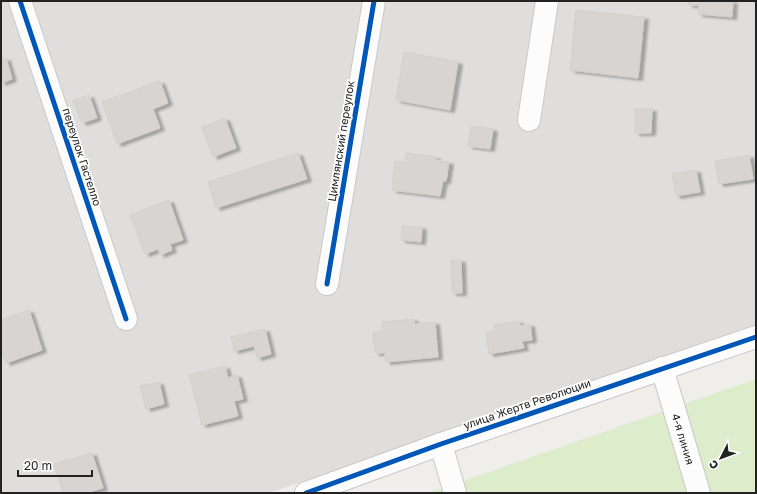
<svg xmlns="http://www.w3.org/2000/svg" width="757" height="494" viewBox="0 0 757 494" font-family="'Golos Text',sans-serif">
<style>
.residential{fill:#dfdedc}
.grass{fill:#ddeccb}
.building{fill:#d7d4d2;stroke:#d3d0cc;filter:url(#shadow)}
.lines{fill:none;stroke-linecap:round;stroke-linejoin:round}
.minor-casing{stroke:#c9c8c7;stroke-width:24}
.minor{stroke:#fdfcfc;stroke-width:22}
.cycleway-casing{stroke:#fff;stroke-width:8}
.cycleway{stroke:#0057b8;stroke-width:5}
.labels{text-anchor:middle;stroke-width:3.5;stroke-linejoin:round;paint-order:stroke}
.street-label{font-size:11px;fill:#222;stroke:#fff}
</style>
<defs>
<filter id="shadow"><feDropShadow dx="4.5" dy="2.5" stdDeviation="1" flood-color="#0004"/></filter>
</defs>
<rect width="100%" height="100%" fill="#f0eeeb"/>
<!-- residential -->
<polygon class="residential" points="1,1 756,1 756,327 269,493 1,493"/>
<!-- grass -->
<polygon class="grass" points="756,379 756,493 428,493"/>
<!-- building -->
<g class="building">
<polygon points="689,1 733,1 732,17 698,14 699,5 688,5"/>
<polygon points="576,10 644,17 638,78 570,70"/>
<polygon points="404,52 458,62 450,110 396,100"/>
<polygon points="6,58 12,79 1,83 1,60"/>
<polygon points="160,81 168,103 153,109 160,128 117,144 102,102"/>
<polygon points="89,95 97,118 82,123 73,101"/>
<polygon points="635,109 652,109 651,133 635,133"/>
<polygon points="225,118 236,148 213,157 202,127"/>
<polygon points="471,126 493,129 490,149 468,146"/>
<polygon points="298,153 307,179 216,208 208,182"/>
<polygon points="406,153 436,157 435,160 449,162 446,181 443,181 440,196 392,190 395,161 405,163"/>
<polygon points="749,155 753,179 719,184 715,161"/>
<polygon points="696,170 700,192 676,196 672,174"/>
<polygon points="169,200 183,240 170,244 172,250 160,255 158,249 145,254 130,215"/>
<polygon points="402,226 422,227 421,242 401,240"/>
<polygon points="451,260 461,260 462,293 452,293"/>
<polygon points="29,310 42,350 6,363 1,349 1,320"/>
<polygon points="414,319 414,324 435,322 438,357 386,362 385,353 375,353 373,332 383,331 382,322"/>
<polygon points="519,321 520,326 530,324 532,340 522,341 524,348 489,354 486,332 495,331 494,325"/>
<polygon points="265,329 271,354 257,358 254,346 234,351 231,337"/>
<polygon points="225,366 228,378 237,375 243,399 234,401 238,416 202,425 189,375"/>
<polygon points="159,382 164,404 146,409 140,386"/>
<polygon points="92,453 103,488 86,493 63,493 54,464"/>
</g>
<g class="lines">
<!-- minor casing -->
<g class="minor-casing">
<g id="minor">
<polyline points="20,1 126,319"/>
<polyline points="529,120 547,1"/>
<polyline points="327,284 374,1"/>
<polyline points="662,368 699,493"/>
<polyline points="441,444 455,493"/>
<polyline points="306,493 441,444 756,337"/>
</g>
</g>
<!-- minor -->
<use href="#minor" class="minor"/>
<!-- cycleway casing -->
<g class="cycleway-casing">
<g id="cycleway">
<polyline points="20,1 126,319"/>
<polyline points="327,284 374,1"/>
<polyline points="306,493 441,444 756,337"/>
</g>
</g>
<!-- cycleway -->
<use href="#cycleway" class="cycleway"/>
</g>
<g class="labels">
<!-- street labels -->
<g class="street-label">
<text transform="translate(341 141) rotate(-81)" y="4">Цимлянский переулок</text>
<text transform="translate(82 157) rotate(72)" y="4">переулок Гастелло</text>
<text transform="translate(527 404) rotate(-19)" y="4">улица Жертв Революции</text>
<text transform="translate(683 439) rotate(73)" y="4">4-я линия</text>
</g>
</g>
<!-- border -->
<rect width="757" height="494" fill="none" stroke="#222222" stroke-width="4"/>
<!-- north arrow -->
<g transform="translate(721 458) rotate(228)" stroke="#ffffff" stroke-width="3" paint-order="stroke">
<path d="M0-3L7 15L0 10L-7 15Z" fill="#222222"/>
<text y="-6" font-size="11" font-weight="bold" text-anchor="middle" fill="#222222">С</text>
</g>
<!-- scale -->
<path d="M18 470v6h74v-6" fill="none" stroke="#222222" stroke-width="2"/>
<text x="24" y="470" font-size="12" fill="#222222" stroke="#ffffff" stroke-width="3" paint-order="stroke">20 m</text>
</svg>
